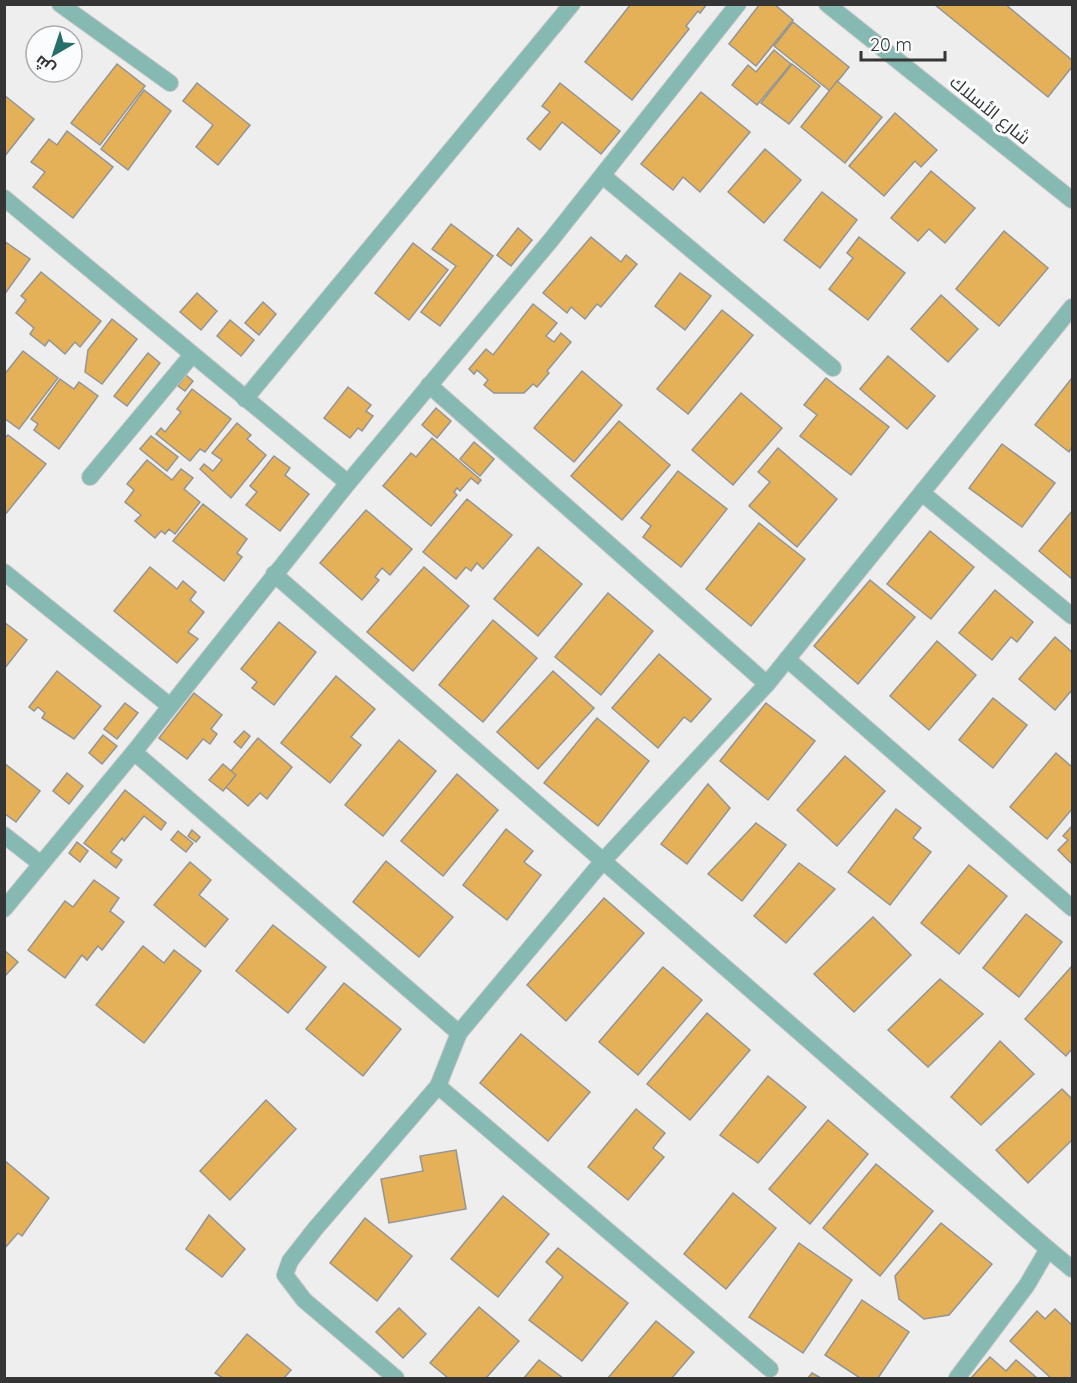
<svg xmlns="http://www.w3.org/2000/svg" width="1077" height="1383" viewBox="0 0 1077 1383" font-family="Quicksand,Cairo,sans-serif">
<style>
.building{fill:#e4b159;stroke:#959493;stroke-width:1.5}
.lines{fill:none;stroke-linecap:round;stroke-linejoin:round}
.minor-casing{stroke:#c9c9ca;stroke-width:18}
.tertiary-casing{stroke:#c9c9ca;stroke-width:18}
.minor{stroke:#86b9b1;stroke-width:16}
.tertiary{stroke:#86b9b1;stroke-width:16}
.labels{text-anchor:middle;stroke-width:6;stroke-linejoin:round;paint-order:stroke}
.street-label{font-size:18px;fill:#353535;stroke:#fbfcfd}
</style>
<rect width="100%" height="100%" fill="#eeeeef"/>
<!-- building -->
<g class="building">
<polygon points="631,4 707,4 700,13 698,11 686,26 689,29 632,100 585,62"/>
<polygon points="760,4 774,4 793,20 756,66 729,44"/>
<polygon points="934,4 1005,4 1072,60 1072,67 1048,97"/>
<polygon points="793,22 849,67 830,91 774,46"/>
<polygon points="774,50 791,64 757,105 732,85 748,65 756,72"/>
<polygon points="117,64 145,86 100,145 71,123"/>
<polygon points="792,64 820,86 789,124 761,103"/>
<polygon points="837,81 882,117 845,163 801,127"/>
<polygon points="197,83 250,125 218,165 196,147 213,125 183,101"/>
<polygon points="560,83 620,131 601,154 562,122 540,150 527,139 550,112 542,106"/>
<polygon points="144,90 171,111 128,170 101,149"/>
<polygon points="701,92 750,132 700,192 683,177 673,190 641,164"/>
<polygon points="4,95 34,119 4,157"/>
<polygon points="895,113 937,150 921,167 915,161 884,196 849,166"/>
<polygon points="67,131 113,167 73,218 33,187 45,172 31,162 49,139 57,145"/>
<polygon points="765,149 801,180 764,223 728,192"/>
<polygon points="931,171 975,208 945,243 929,229 918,241 891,218"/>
<polygon points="822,192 857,220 820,268 784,240"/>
<polygon points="451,224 493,256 440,326 421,312 456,266 432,249"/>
<polygon points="518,228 532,240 511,266 497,255"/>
<polygon points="1004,231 1048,268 999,326 956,289"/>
<polygon points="591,237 621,262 626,255 637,264 601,307 597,304 585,319 571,307 567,313 543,293"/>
<polygon points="859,237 905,273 868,320 829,289 853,258 847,253"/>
<polygon points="4,241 30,259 4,295"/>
<polygon points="413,243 448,270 409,320 375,293"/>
<polygon points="41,272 101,321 80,347 75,342 65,354 49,340 45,346 30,334 34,328 16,313 26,300 21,296"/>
<polygon points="680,273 711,296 685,330 655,306"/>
<polygon points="197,293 217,311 201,330 180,312"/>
<polygon points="941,295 978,329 948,362 911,329"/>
<polygon points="263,302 276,314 259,335 245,323"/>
<polygon points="533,304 557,323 546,336 554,342 561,333 571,342 547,371 549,373 537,387 533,384 524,393 494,393 484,385 488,380 477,370 474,374 469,369 486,349 493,355"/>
<polygon points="722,310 753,335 688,414 657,389"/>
<polygon points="112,319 137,339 102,384 85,372 88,350"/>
<polygon points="230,320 254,340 241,356 217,336"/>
<polygon points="23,351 58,378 19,429 4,418 4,375"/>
<polygon points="148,353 160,363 127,406 114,396"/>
<polygon points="888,356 935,396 907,429 860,389"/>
<polygon points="582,371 622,405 574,462 534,428"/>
<polygon points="186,375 193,381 185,391 178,386"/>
<polygon points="826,378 889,427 851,475 800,436 817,415 804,405"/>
<polygon points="1072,378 1072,447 1069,452 1035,425"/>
<polygon points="60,379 74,389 79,382 98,396 59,449 34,430 38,424 31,419"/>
<polygon points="348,387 371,405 366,411 373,416 362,431 358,428 350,438 324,418"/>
<polygon points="192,389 231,419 205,452 200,449 190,461 156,434 161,428 165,432 181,412 177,409"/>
<polygon points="741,393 782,428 733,485 692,450"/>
<polygon points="436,408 451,421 437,438 422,425"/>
<polygon points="619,421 670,465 622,520 571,476"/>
<polygon points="237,423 251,435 247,439 266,455 231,498 200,469 204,464 213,471 222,460 212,453"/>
<polygon points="8,435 46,464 4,516 4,439"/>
<polygon points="151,436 178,457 167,471 140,449"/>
<polygon points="432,438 481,480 478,484 471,478 460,491 457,488 454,492 457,495 431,526 383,486 411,453 416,457"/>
<polygon points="474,442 494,459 480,476 460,459"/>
<polygon points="1002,444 1055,483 1022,527 969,488"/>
<polygon points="778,448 837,499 797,547 749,506 770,482 758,472"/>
<polygon points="274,456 290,468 285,475 309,494 280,531 246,505 257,492 250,486"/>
<polygon points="147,460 172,480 181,469 193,478 184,489 200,502 175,534 169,529 165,534 161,531 155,538 135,521 141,515 125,502 134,490 127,484"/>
<polygon points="678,471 727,509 681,567 643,537 651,526 641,518"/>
<polygon points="467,499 512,535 483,569 477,563 471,571 466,567 456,579 423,552"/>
<polygon points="203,504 247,539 237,553 242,557 224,581 173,541"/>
<polygon points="366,510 412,549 390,575 382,568 375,577 379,580 362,600 320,563"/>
<polygon points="1072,511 1072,579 1039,551"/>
<polygon points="759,523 805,559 751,626 706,589"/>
<polygon points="930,531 974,567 931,619 887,584"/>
<polygon points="538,547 582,584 538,636 494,599"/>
<polygon points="150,567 177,589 183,581 196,592 190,600 204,612 188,632 198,639 177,663 114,611"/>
<polygon points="424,567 469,606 413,671 367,632"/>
<polygon points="870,580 915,617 858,684 814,646"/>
<polygon points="995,590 1033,622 1017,642 1011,637 992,660 959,633"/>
<polygon points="608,593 653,631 601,695 555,657"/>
<polygon points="493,620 537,658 483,722 439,685"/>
<polygon points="4,622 27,640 4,669"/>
<polygon points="279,622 316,652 274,705 252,688 257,682 241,669"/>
<polygon points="1055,637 1072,652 1072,690 1055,710 1019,679"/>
<polygon points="937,641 976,675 929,730 890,696"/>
<polygon points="659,654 711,699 691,722 684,717 658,748 612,708"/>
<polygon points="57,671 101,706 74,739 42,718 45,713 38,707 34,711 29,707"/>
<polygon points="553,671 594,708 538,769 497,732"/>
<polygon points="336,676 375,709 351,737 361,745 330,783 281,743"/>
<polygon points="194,693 222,715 211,729 217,734 210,744 203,739 187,759 159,738"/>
<polygon points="993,698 1027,725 993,768 959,740"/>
<polygon points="125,703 138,713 117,739 104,729"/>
<polygon points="766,703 815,741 768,800 720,761"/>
<polygon points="597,718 649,761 598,826 544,783"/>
<polygon points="244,731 250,736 241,748 234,742"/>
<polygon points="103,735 117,746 102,764 89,753"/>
<polygon points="258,738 292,767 267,799 260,793 248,806 221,783"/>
<polygon points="399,740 436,771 383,836 345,805"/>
<polygon points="1056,753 1072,767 1072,809 1047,839 1010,807"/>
<polygon points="845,756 885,791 837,846 797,810"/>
<polygon points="4,763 40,791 16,822 4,813"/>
<polygon points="223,764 236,775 223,791 209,780"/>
<polygon points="67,773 83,786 69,804 53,791"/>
<polygon points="457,774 498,810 443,876 401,841"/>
<polygon points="708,784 730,808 687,864 661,844"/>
<polygon points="125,790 166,823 161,830 144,816 124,841 122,838 111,852 122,860 116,868 84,843"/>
<polygon points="896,809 921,828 913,838 931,852 890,905 848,872"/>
<polygon points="756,823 786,845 742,901 708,874"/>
<polygon points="1072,826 1072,864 1058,850 1068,840 1063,836"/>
<polygon points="506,829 533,851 524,862 541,875 507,920 463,885"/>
<polygon points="192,830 200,837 196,842 188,836"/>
<polygon points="178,831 193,843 186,852 171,840"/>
<polygon points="77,842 88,851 80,862 69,853"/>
<polygon points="386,861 453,917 419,957 353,902"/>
<polygon points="190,862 211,880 199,895 228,919 205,947 154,905"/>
<polygon points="799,863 835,889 786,943 754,916"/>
<polygon points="969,865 1007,896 959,954 921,923"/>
<polygon points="94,880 119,898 110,911 124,922 102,950 98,946 87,960 82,955 65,978 28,950 65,901 73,907"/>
<polygon points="604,898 644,933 566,1021 527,985"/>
<polygon points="1026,914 1062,942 1019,997 983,968"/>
<polygon points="873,917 911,955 854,1012 814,974"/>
<polygon points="273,925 326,967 288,1013 236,971"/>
<polygon points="143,946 164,963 174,950 201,971 144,1043 96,1005"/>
<polygon points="4,950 18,962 4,977"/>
<polygon points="1072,966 1072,1049 1066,1056 1025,1019"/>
<polygon points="663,967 702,1000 638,1075 599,1042"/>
<polygon points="940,979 983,1014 928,1067 888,1030"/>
<polygon points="344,983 401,1029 363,1076 306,1029"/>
<polygon points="707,1013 750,1050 690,1120 647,1084"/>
<polygon points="521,1034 590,1092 548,1141 480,1083"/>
<polygon points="1000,1041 1034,1074 981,1125 951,1097"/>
<polygon points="768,1076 806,1107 758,1163 720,1135"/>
<polygon points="1062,1089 1072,1099 1072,1140 1028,1183 996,1150"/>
<polygon points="266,1100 296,1129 230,1200 200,1171"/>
<polygon points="636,1109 665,1133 653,1148 664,1157 628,1200 588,1167"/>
<polygon points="828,1120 868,1154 810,1224 769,1189"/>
<polygon points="456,1150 466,1209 389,1223 381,1179 423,1171 420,1156"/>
<polygon points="4,1160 49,1198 22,1236 18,1233 4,1249"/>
<polygon points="876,1164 933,1211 880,1276 823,1228"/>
<polygon points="733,1193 776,1228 726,1289 684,1254"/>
<polygon points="503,1196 549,1234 498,1297 451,1259"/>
<polygon points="209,1215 245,1249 222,1277 186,1249"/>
<polygon points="365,1218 412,1256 377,1301 330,1263"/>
<polygon points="941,1223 992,1264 949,1315 924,1319 899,1299 895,1276"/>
<polygon points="799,1243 852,1280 803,1353 749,1317"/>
<polygon points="558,1248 628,1303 582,1361 529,1320 563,1277 546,1262"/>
<polygon points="862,1300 909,1332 878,1378 860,1378 825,1355"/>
<polygon points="479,1307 519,1341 486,1378 448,1378 430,1363"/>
<polygon points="399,1308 426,1334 403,1358 376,1332"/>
<polygon points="1055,1309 1072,1325 1071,1378 1051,1378 1010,1341 1037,1311 1045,1319"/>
<polygon points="656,1321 694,1352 672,1378 608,1378"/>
<polygon points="247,1334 291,1370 284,1378 223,1378 215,1373"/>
<polygon points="990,1357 1006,1371 1016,1360 1037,1378 971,1378"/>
<polygon points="539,1360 563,1378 524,1378"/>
<polygon points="812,1373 821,1378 808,1378"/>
</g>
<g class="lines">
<!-- minor casing -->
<g class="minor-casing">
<g id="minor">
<polyline points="60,4 170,83"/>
<polyline points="603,176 833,368"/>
<polyline points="4,198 348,483"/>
<polyline points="429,385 767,684"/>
<polyline points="245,399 572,4"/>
<polyline points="90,477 192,355"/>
<polyline points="922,493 1072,616"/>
<polyline points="4,572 170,706"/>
<polyline points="274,574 1048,1249 1027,1285 957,1378"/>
<polyline points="787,659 1072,908"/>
<polyline points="134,752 459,1033"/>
<polyline points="4,835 41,864"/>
<polyline points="4,909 134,752 348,483 551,240 738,4"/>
<polyline points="438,1086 770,1369"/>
<polyline points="1048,1249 1072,1269"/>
<polyline points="396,1378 304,1300 285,1275 290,1261 315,1229 438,1086 459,1033 603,861 767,684 1072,307"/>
</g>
</g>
<!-- tertiary casing -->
<g class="tertiary-casing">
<polyline id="tertiary" points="827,4 1072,200"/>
</g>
<!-- minor -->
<use href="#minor" class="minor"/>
<!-- tertiary -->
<use href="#tertiary" class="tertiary"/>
</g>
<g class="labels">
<!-- street labels -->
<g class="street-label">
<text transform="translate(990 110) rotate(39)" y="6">شارع الأسلاك</text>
</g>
</g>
<!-- border -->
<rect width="1077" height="1383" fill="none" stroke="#353535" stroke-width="12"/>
<!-- north arrow -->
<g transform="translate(54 54) rotate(219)"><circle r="28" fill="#fbfcfd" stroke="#acacad" stroke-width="1.5"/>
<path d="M0-4.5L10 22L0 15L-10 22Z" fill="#256f6b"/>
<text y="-9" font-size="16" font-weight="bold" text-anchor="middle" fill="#353535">ش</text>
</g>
<!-- scale -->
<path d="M861 51v9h84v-9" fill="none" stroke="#353535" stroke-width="3"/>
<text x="870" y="51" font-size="18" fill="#353535" stroke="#fbfcfd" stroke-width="4.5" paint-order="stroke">20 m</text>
</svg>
